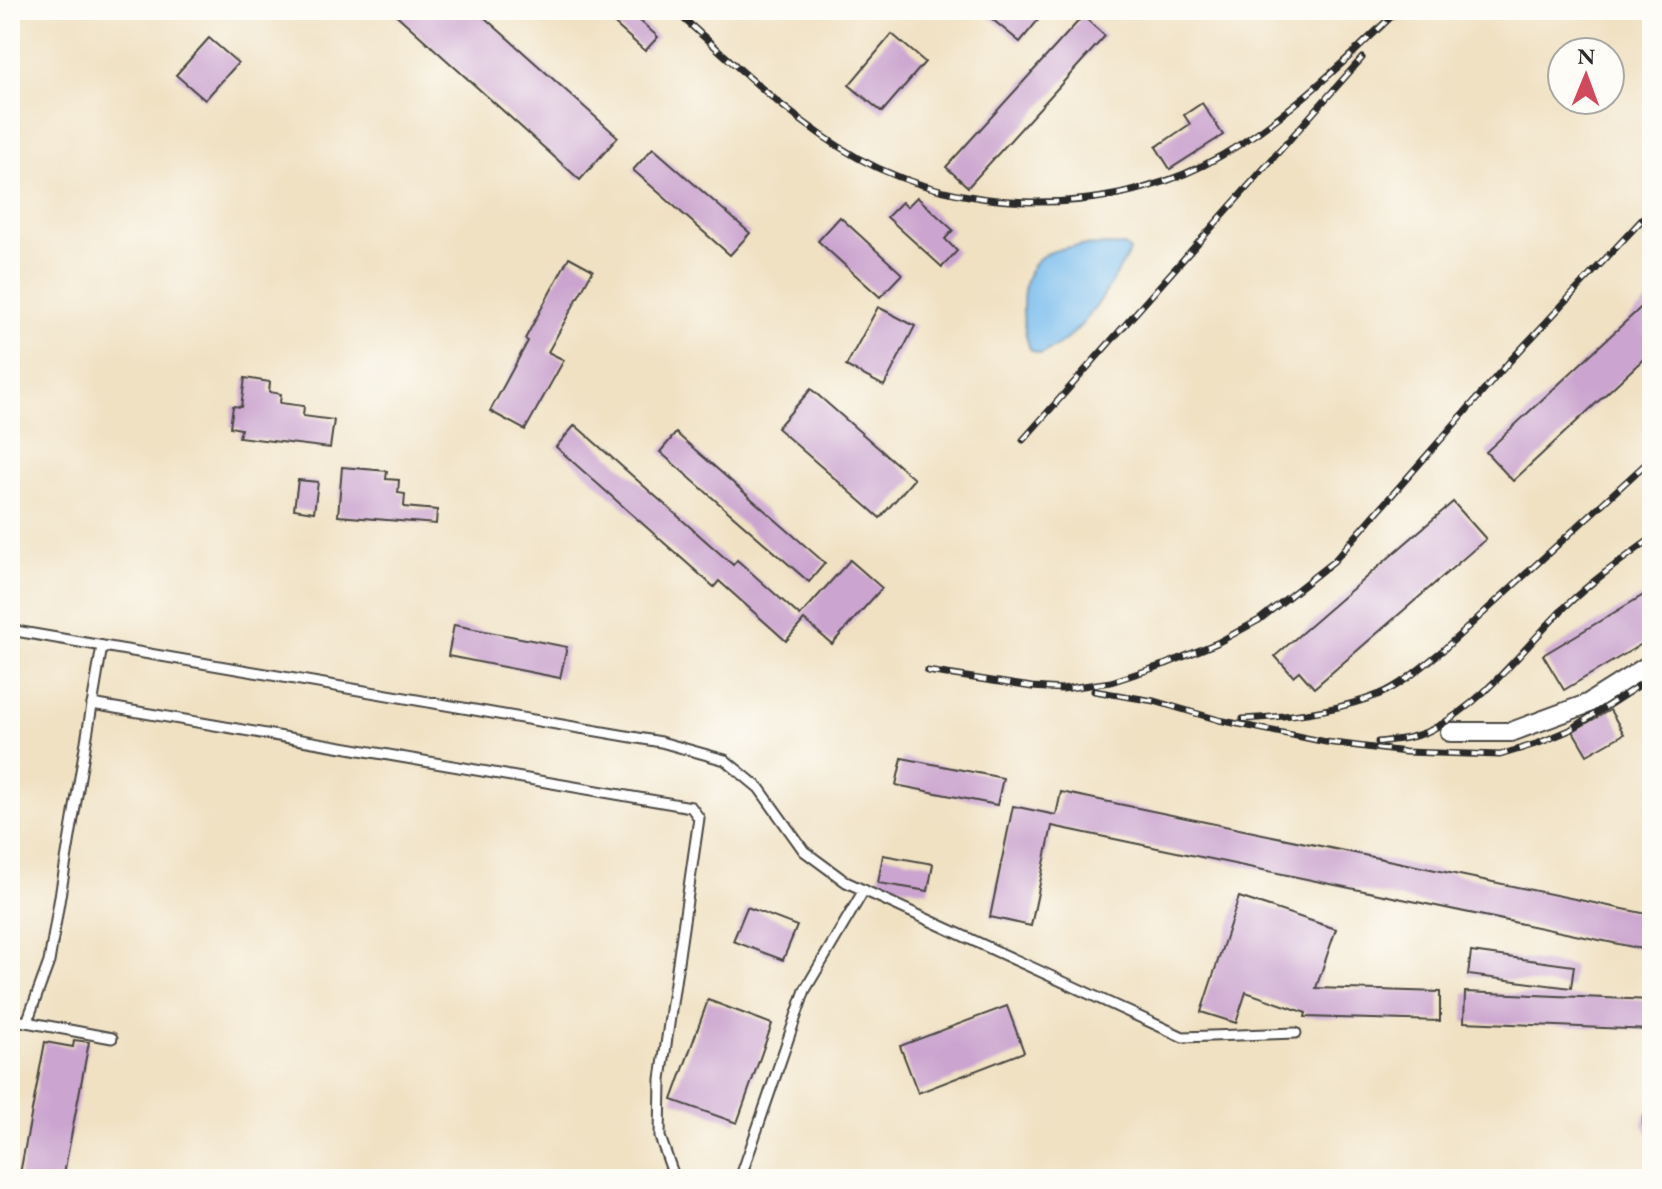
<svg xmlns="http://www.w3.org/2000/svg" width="1662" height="1189" viewBox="0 0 1662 1189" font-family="'EB Garamond',serif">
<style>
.water{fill:#77bbed;stroke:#51738c;stroke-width:2}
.building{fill:#cba4cf}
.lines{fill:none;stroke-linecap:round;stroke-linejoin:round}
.service-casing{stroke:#494642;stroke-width:13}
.minor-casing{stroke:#494642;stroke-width:22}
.service{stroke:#fff;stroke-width:9}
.minor{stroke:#fff;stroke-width:18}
.rail-casing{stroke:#2b2b2b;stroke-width:7}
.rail{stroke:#fdfcf7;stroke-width:4;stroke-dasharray:12;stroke-linecap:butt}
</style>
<rect width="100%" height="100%" fill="#fdfcf7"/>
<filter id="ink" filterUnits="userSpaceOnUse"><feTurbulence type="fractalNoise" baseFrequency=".0125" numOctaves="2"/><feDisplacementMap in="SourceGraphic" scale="16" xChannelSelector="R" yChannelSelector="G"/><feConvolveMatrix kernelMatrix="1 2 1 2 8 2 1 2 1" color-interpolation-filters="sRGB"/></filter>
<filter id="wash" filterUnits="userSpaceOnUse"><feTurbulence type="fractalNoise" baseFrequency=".006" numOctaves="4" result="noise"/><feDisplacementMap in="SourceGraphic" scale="32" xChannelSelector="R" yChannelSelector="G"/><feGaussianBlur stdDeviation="1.8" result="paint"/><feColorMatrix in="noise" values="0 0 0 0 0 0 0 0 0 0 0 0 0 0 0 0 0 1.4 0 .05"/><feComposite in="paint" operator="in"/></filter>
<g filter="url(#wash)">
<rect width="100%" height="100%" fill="#f0e1c3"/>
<!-- water -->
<path class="water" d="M1124,245L1130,251C1112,282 1092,320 1063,342C1057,347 1048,350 1041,354L1030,350C1021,323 1015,266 1049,253C1071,243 1100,246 1124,245Z"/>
<g id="blocks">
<!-- building -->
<g class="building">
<polygon points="391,10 476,10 618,137 580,180"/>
<polygon points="599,10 628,10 658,37 645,51"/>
<polygon points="981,10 1040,10 1044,13 1020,42"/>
<polygon points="1083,16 1105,36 968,187 946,167"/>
<polygon points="892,34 925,62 882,112 849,85"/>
<polygon points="209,38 238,63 205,100 176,75"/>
<polygon points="1202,103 1223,135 1170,169 1156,147 1190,124 1184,115"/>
<polygon points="653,148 750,233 730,255 633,170"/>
<polygon points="917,197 953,230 945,239 957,251 942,267 887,217 902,202 907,207"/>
<polygon points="840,217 902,274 880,297 818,241"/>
<polygon points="569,257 593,270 548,352 564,360 525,430 490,411 528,341 525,339"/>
<polygon points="1652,297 1652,351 1513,481 1486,452"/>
<polygon points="878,307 915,326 884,386 846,366"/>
<polygon points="245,378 270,382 269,392 281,394 280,403 304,406 303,416 334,420 330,448 239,437 241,429 230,427 233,406 241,407"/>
<polygon points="811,389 914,479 880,518 777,428"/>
<polygon points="575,425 733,565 737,560 800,616 850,560 882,588 832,644 804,620 786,641 719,581 714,587 556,447"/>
<polygon points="676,433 825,563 809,582 660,452"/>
<polygon points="342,467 387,471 386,479 399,480 398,493 405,494 404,507 437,510 436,524 338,516"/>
<polygon points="298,480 318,482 314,512 294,509"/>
<polygon points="1453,502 1486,539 1314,688 1299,671 1293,676 1275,656"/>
<polygon points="1652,590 1652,638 1564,690 1543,655"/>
<polygon points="454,625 567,647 560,678 448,656"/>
<polygon points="1610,710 1624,734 1587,755 1573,731"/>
<polygon points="902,758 1003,778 997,805 896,785"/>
<polygon points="1061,792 1652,915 1652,951 1052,826 1031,926 990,917 1013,806 1056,815"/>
<polygon points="883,855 933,864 928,891 878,883"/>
<polygon points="1239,897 1336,929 1316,988 1440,992 1440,1021 1305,1017 1306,1013 1246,992 1236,1023 1201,1012"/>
<polygon points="747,907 797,926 783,960 733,941"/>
<polygon points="1471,952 1574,966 1571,988 1468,975"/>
<polygon points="1465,992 1652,1000 1651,1030 1464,1022"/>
<polygon points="708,1000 772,1024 737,1123 672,1100"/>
<polygon points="1007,1006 1024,1052 918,1093 900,1046"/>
<polygon points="74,1040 89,1042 63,1179 19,1179 45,1042 73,1047"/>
<polygon points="1652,1106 1652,1139 1643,1125 1643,1117"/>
</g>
</g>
</g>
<g filter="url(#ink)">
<use href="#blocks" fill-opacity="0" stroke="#494642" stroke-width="2"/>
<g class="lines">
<!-- service casing -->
<g class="service-casing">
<g id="service">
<polyline points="10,630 661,742 725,760 759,788 804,851 846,882 1183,1037 1296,1033"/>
<polyline points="92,704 691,807 699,818 661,1079 660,1137 675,1179"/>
<polyline points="10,1019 112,1038"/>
<polyline points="27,1022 49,962 102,646"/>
<polyline points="740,1179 805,990 864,890"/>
</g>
</g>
<!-- minor casing -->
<g class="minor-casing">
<polyline id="minor" points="1450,732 1511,732 1587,704 1652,663"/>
</g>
<!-- service -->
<use href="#service" class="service"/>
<!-- minor -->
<use href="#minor" class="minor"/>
<!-- rail casing -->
<g class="rail-casing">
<g id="rail">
<path d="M674,10C732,61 790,120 858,158C960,214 1100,217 1204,165C1278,127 1339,67 1398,10"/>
<polyline points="1023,440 1362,58"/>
<polyline points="927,671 1032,687 1062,689 1111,682 1166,664 1217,643 1259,620 1334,561 1509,362 1652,209"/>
<polyline points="1094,691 1154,701 1219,720 1326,742 1405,752 1500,755 1539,743 1570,730 1652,677"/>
<path d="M1243,719C1288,717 1338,711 1380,694C1403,684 1423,666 1442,651L1652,458"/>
<path d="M1378,742C1396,740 1415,738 1431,730C1486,702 1523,648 1566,606C1592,581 1623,559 1652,538"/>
</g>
</g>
<!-- rail -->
<use href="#rail" class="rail"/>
</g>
</g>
<!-- margin -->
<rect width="1662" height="1189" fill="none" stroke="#fdfcf7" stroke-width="40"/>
<!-- north arrow -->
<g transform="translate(1586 76) rotate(1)"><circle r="38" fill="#fdfcf7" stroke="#a9a8a5" stroke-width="2"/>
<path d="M0-6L14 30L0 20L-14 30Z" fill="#d1495b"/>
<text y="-12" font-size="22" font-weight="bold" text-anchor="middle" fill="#2b2b2b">N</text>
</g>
</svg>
